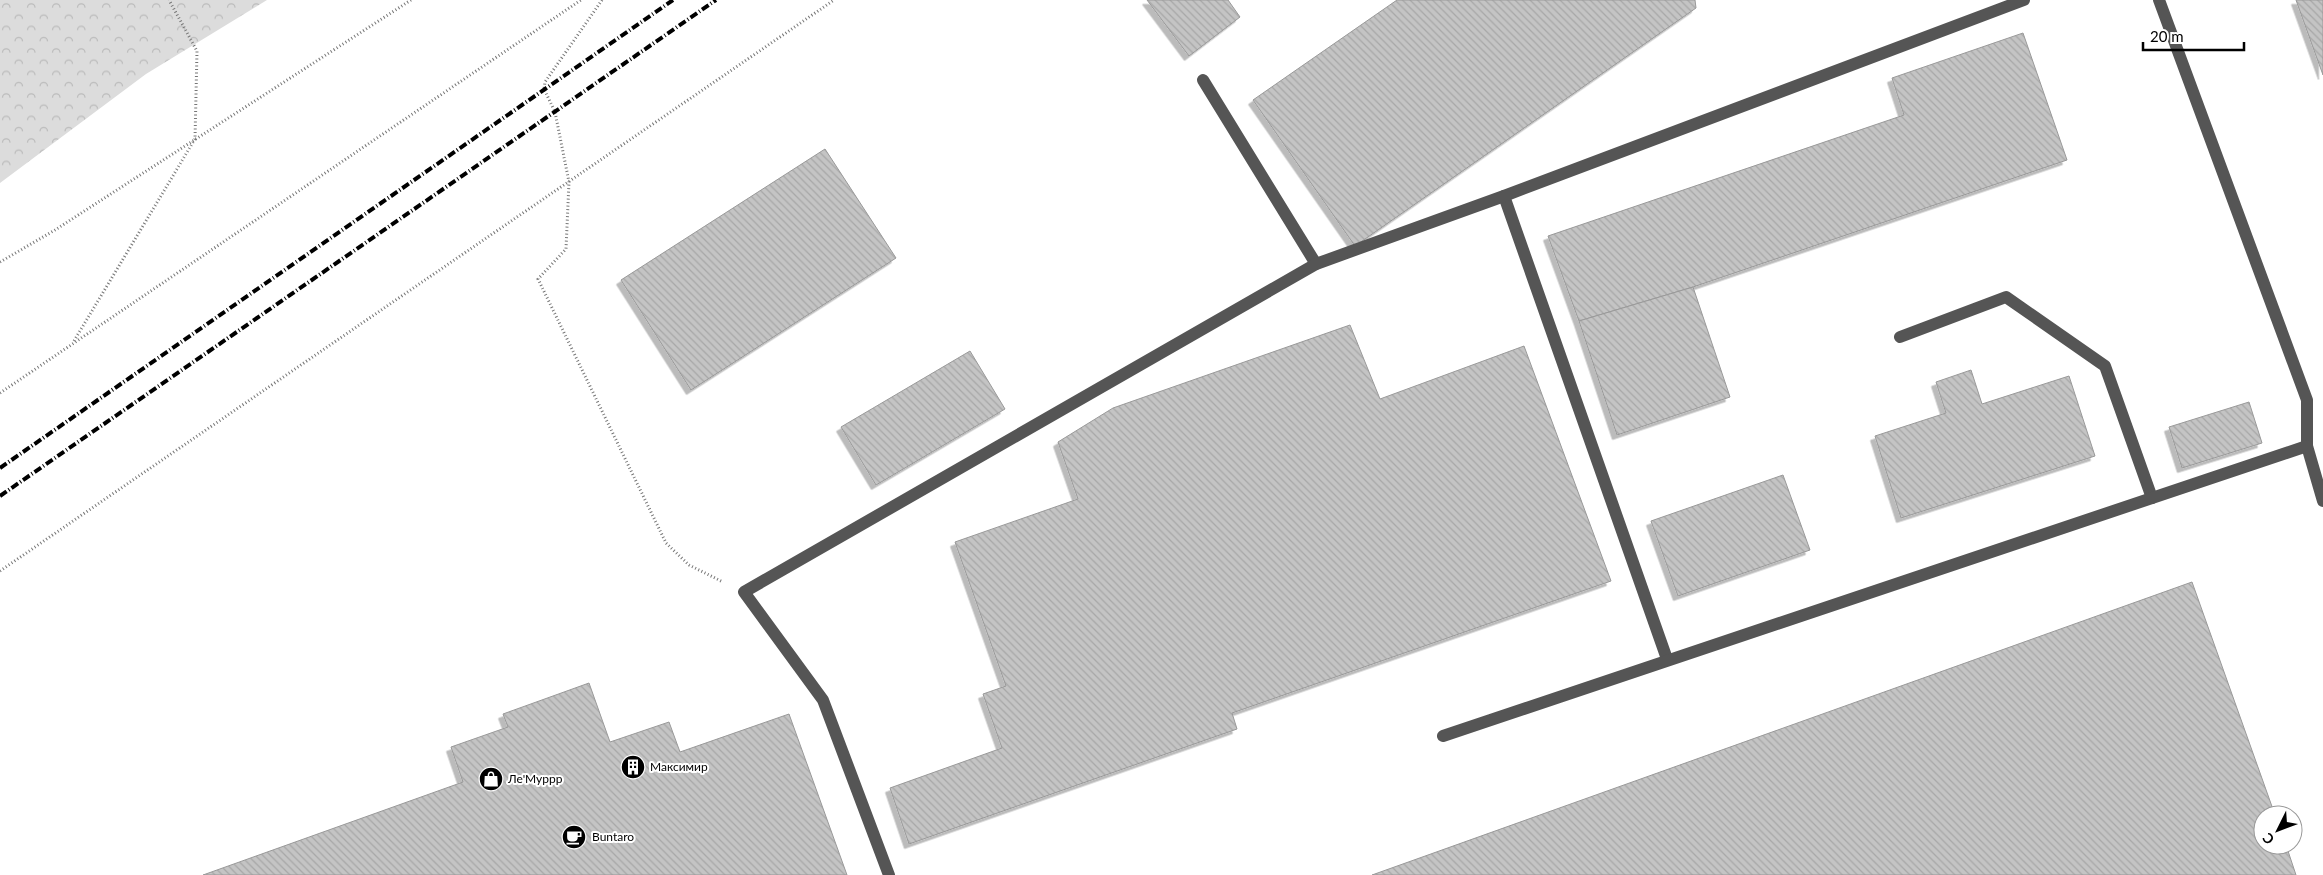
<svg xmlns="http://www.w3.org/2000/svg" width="2323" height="875" viewBox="0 0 2323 875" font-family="Lato,sans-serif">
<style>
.forest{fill:url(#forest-crowns)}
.building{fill:url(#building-back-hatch);stroke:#999;filter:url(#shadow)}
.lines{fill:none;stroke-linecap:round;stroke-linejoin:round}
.path{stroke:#777;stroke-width:3;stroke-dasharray:1 2.5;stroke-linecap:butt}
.minor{stroke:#555;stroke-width:12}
.rail{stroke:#000;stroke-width:4;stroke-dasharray:8 2.5 1 2.5;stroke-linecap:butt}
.labels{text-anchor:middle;stroke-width:4;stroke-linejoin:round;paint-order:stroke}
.poi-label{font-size:12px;fill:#000;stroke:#fff;text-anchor:start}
</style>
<defs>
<pattern id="forest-crowns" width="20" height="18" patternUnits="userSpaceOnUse" patternTransform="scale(1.25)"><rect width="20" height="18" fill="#dcdcdc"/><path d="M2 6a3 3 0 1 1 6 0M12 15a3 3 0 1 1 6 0" fill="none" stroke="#bbb"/></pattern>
<pattern id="building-back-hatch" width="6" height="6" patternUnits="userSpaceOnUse" patternTransform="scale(1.25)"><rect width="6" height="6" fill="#c4c4c4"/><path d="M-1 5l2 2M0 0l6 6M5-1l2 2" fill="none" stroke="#a7a7a7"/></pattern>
<filter id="shadow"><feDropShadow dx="-4.5" dy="4.5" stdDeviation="0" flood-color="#0004"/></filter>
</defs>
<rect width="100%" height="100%" fill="#fff"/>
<!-- forest -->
<polygon class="forest" points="0,0 267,0 146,74 0,183"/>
<!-- building -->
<g class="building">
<polygon points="1147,0 1228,0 1240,17 1189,56"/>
<polygon points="1397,0 1695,0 1696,8 1355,246 1253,100"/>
<polygon points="2296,0 2323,0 2323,75"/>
<polygon points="2023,33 2067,160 1693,287 1579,321 1548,236 1904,115 1892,78"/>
<polygon points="825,149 896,258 691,390 621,280"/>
<polygon points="1693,287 1730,397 1617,435 1579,321"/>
<polygon points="1350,325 1380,399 1524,346 1611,581 1232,713 1237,729 909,844 890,788 1002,748 983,694 1006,686 955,542 1078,499 1058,442 1113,408"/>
<polygon points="970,351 1005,409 876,485 841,427"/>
<polygon points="1971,370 1982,404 2069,376 2095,456 1901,518 1875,436 1946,413 1936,382"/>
<polygon points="2249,402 2262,443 2182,468 2169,427"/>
<polygon points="1783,475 1810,550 1678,596 1651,521"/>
<polygon points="2192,582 2275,815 2263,815 2263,845 2286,845 2296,875 1372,875"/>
<polygon points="589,683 610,742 669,722 680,752 789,714 847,875 203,875 463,782 451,747 508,727 503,714"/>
</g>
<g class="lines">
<!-- path -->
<g class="path">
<polyline points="602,0 545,82 544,89 555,112 569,182 566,249 538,279 666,543 689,565 723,582"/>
<polyline points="0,262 55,230 411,0"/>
<polyline points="74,341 195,139 197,51 169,0"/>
<polyline points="0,393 581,0"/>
<polyline points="0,571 834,0"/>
</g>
<!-- minor -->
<g class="minor">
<polyline points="2159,0 2307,400 2307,446 2323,501"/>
<polyline points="1203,80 1316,264"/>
<polyline points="1504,196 1667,659"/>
<polyline points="1900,337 2006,297 2105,366 2152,498"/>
<polyline points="1443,736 2307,446"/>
<polyline points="889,875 823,700 744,592 1316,264 1504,196 2024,0"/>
</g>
<!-- rail -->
<g class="rail">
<polyline points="0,468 673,0"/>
<polyline points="0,496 716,0"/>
</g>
</g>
<!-- icons -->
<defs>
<g id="building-disc" transform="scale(1.25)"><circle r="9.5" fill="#000" stroke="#fff"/><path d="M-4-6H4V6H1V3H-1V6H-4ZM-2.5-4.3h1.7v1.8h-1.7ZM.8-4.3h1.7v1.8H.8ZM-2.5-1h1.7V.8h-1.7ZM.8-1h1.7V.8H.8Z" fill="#fff"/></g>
<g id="shop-disc" transform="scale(1.25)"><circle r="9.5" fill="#000" stroke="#fff"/><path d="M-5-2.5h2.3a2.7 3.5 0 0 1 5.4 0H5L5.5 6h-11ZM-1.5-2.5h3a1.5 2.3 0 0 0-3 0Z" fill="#fff"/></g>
<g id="cafe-disc" transform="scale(1.25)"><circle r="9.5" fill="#000" stroke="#fff"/><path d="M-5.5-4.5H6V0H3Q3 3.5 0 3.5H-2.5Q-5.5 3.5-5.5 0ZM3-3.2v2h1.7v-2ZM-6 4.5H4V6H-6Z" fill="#fff"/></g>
</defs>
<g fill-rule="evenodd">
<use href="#building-disc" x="633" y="767"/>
<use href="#shop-disc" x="491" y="779"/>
<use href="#cafe-disc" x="574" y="837"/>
</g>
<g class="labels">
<!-- poi labels -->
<g class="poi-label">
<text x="650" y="771">Максимир</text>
<text x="508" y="783">Ле'Муррр</text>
<text x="592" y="841">Buntaro</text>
</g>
</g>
<!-- north arrow -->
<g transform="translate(2278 830) rotate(228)"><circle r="24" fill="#ffffff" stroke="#999999"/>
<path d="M0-4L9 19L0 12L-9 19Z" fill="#000000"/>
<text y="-8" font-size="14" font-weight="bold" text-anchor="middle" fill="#000000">С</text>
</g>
<!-- scale -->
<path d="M2143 42v8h101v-8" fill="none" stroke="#000000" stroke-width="2.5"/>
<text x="2150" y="42" font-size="15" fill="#000000" stroke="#ffffff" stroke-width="4" paint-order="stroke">20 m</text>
</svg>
